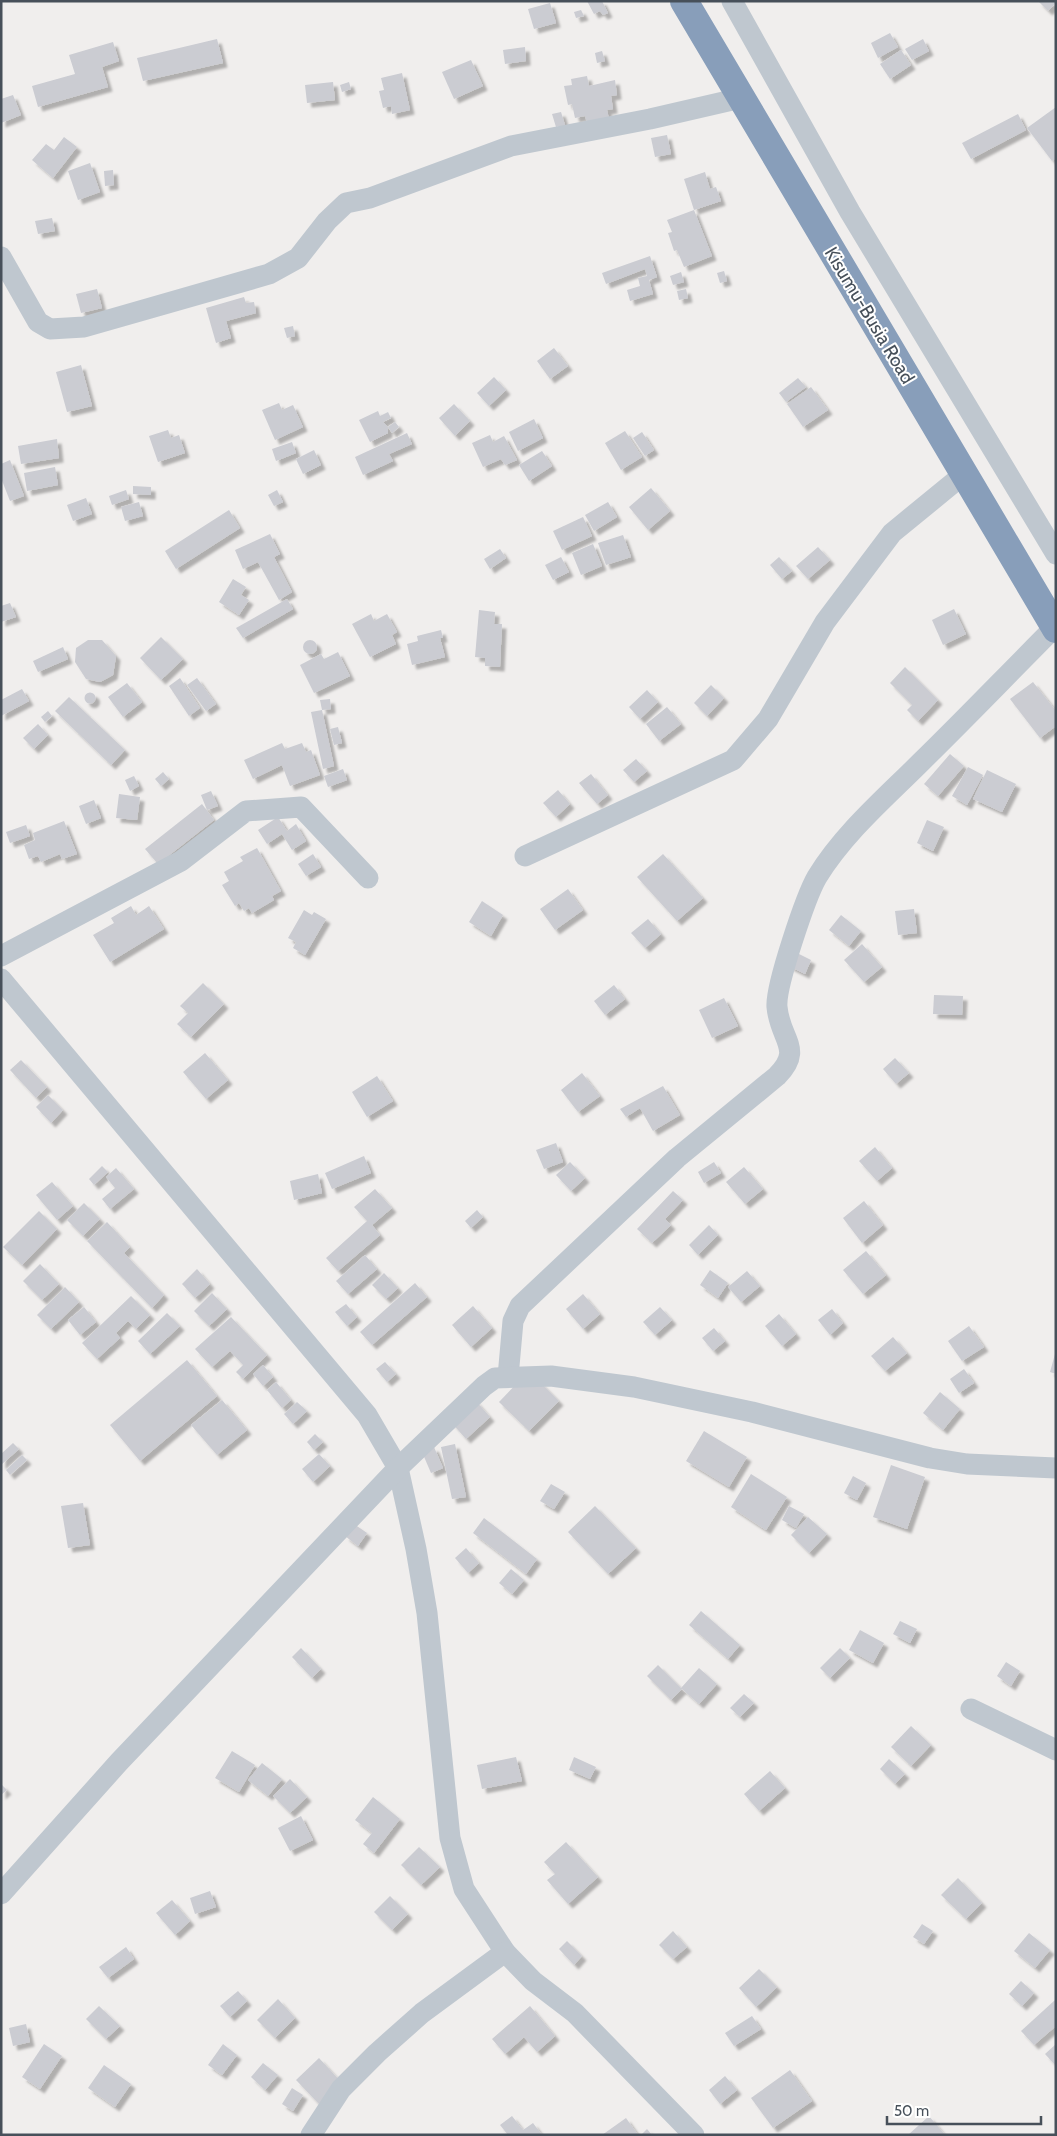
<svg xmlns="http://www.w3.org/2000/svg" width="1057" height="2136" viewBox="0 0 1057 2136" font-family="Cabin,sans-serif">
<style>
.building{fill:#cbccd2;filter:url(#shadow)}
.lines{fill:none;stroke-linecap:round;stroke-linejoin:round}
.street{stroke:#bfc7cf;stroke-width:21}
.highway{stroke:#889eba;stroke-width:28}
.labels{text-anchor:middle;stroke-width:4;stroke-linejoin:round;paint-order:stroke}
.street-label{font-size:19px;fill:#47505a;stroke:#fff}
</style>
<defs>
<filter id="shadow"><feDropShadow dx="4.5" dy="4.5" stdDeviation="1" flood-color="#0004"/></filter>
</defs>
<rect width="100%" height="100%" fill="#f0eeed"/>
<!-- building -->
<g class="building">
<polygon points="587,1 602,1 608,13 603,15 600,11 594,14"/>
<polygon points="1038,1 1056,1 1056,3 1048,11"/>
<polygon points="550,3 556,23 534,29 528,9"/>
<polygon points="581,10 584,16 576,18 574,12"/>
<polygon points="890,33 898,47 878,58 871,43"/>
<polygon points="217,39 223,63 143,81 137,58"/>
<polygon points="923,39 929,51 912,60 905,49"/>
<polygon points="113,42 119,61 102,67 108,87 38,107 32,86 75,74 69,55"/>
<polygon points="525,47 526,61 505,64 503,50"/>
<polygon points="901,50 911,65 890,79 880,64"/>
<polygon points="602,51 605,61 597,63 595,53"/>
<polygon points="471,60 483,86 454,99 442,72"/>
<polygon points="402,73 410,110 392,114 391,106 383,108 379,91 384,90 381,78"/>
<polygon points="587,76 589,86 615,80 617,95 611,96 613,109 607,110 609,119 587,123 585,116 575,118 572,104 568,105 564,86 572,85 571,79"/>
<polygon points="333,82 335,100 307,103 305,85"/>
<polygon points="349,82 351,89 342,92 340,85"/>
<polygon points="13,95 21,115 1,123 1,99"/>
<polygon points="1056,107 1056,158 1052,161 1027,128"/>
<polygon points="561,112 565,125 556,127 552,114"/>
<polygon points="1018,114 1026,130 971,159 962,143"/>
<polygon points="667,135 671,154 655,157 651,138"/>
<polygon points="64,137 77,147 53,178 32,160 46,144 54,150"/>
<polygon points="90,163 100,192 78,200 68,171"/>
<polygon points="113,170 114,185 105,186 104,171"/>
<polygon points="705,172 710,189 716,187 721,201 694,210 712,256 684,267 677,250 674,251 668,233 672,232 667,220 694,210 684,179"/>
<polygon points="52,218 55,231 38,234 35,221"/>
<polygon points="650,256 657,277 649,280 653,294 630,301 627,290 640,286 638,278 647,276 645,269 606,284 602,273"/>
<polygon points="724,271 727,281 720,283 717,273"/>
<polygon points="681,272 684,282 673,285 670,276"/>
<polygon points="97,289 102,308 81,313 76,294"/>
<polygon points="686,289 688,298 679,300 677,291"/>
<polygon points="244,297 246,303 254,302 256,313 226,321 231,338 216,343 206,308"/>
<polygon points="293,326 295,336 287,338 284,328"/>
<polygon points="554,348 568,366 550,379 537,361"/>
<polygon points="81,365 92,406 67,412 56,372"/>
<polygon points="494,377 506,390 489,406 477,393"/>
<polygon points="798,378 806,387 786,402 779,393"/>
<polygon points="811,387 828,410 803,427 787,404"/>
<polygon points="279,403 282,410 293,405 303,427 275,440 262,410"/>
<polygon points="454,404 470,421 455,436 439,418"/>
<polygon points="378,411 380,416 388,412 391,418 383,422 388,427 395,422 399,427 392,433 388,427 388,433 370,442 359,420"/>
<polygon points="534,419 543,438 518,451 509,432"/>
<polygon points="168,430 171,438 179,435 185,453 158,462 149,436"/>
<polygon points="625,431 642,457 621,470 605,443"/>
<polygon points="642,432 654,450 645,456 633,438"/>
<polygon points="407,433 412,444 389,454 393,461 363,475 355,457"/>
<polygon points="490,435 493,442 504,436 517,460 505,465 501,459 483,467 472,443"/>
<polygon points="57,439 59,458 21,464 18,446"/>
<polygon points="292,442 296,453 276,461 272,449"/>
<polygon points="314,450 321,465 303,474 296,459"/>
<polygon points="542,451 552,466 529,481 519,465"/>
<polygon points="10,460 24,496 10,501 1,478 1,464"/>
<polygon points="55,467 58,485 27,491 24,473"/>
<polygon points="133,486 151,487 151,495 133,494"/>
<polygon points="651,488 670,511 648,530 629,507"/>
<polygon points="126,490 129,499 112,505 109,496"/>
<polygon points="277,490 283,502 274,506 268,495"/>
<polygon points="86,498 92,514 73,521 67,505"/>
<polygon points="139,502 143,516 125,521 121,507"/>
<polygon points="608,502 617,517 594,531 585,515"/>
<polygon points="229,510 240,528 176,569 165,551"/>
<polygon points="583,517 592,536 562,550 553,531"/>
<polygon points="270,534 280,554 274,557 292,592 279,600 258,562 243,569 235,550"/>
<polygon points="623,535 631,557 606,565 598,543"/>
<polygon points="593,544 602,566 581,575 572,553"/>
<polygon points="818,547 830,560 808,579 796,566"/>
<polygon points="500,549 506,558 490,569 484,559"/>
<polygon points="561,557 569,572 553,580 545,565"/>
<polygon points="779,557 792,571 782,579 770,565"/>
<polygon points="233,579 246,587 241,595 249,600 239,615 219,602"/>
<polygon points="287,599 293,609 243,638 236,628"/>
<polygon points="10,603 16,617 1,622 1,606"/>
<polygon points="954,609 966,634 943,645 932,620"/>
<polygon points="479,610 495,612 494,624 502,624 500,667 485,666 485,658 475,657"/>
<polygon points="371,614 374,621 387,614 397,632 392,635 396,644 370,657 352,624"/>
<polygon points="441,630 443,638 440,638 445,657 412,665 407,644 418,641 417,636"/>
<polygon points="161,637 183,659 161,680 140,658"/>
<circle cx="310" cy="647" r="7"/>
<polygon points="88,640 102,640 116,656 113,675 100,682 86,679 75,662 76,648"/>
<polygon points="63,647 68,659 38,672 33,661"/>
<polygon points="338,652 350,676 314,693 300,665 321,654 324,659"/>
<polygon points="905,667 938,700 918,721 907,710 912,705 890,683"/>
<polygon points="180,678 200,708 189,716 169,686"/>
<polygon points="197,678 216,704 206,711 187,685"/>
<polygon points="1033,682 1056,711 1056,726 1040,738 1010,699"/>
<polygon points="127,683 142,702 123,717 108,697"/>
<polygon points="711,685 724,698 707,716 694,703"/>
<polygon points="22,689 29,701 1,716 1,700"/>
<polygon points="647,690 658,702 640,719 629,707"/>
<circle cx="90" cy="698" r="5.5"/>
<polygon points="69,697 125,750 111,765 55,711"/>
<polygon points="330,699 331,709 322,710 320,700"/>
<polygon points="667,707 681,724 659,741 646,724"/>
<polygon points="322,710 334,766 323,769 311,712"/>
<polygon points="48,711 52,716 45,722 41,717"/>
<polygon points="38,724 48,735 34,749 23,738"/>
<polygon points="338,727 342,743 334,745 330,729"/>
<polygon points="282,743 285,749 302,743 306,752 311,750 320,775 290,786 282,765 253,779 244,760"/>
<polygon points="950,754 964,766 938,796 924,784"/>
<polygon points="636,759 647,771 634,782 623,770"/>
<polygon points="968,767 983,775 967,805 952,796"/>
<polygon points="343,769 347,780 328,787 324,776"/>
<polygon points="987,770 1016,784 1002,812 973,799"/>
<polygon points="163,772 169,779 161,786 155,779"/>
<polygon points="591,774 608,795 597,804 579,783"/>
<polygon points="134,776 139,786 130,791 125,780"/>
<polygon points="558,790 570,804 556,817 543,803"/>
<polygon points="211,791 218,806 207,810 201,795"/>
<polygon points="119,794 140,797 137,820 116,818"/>
<polygon points="94,800 101,818 86,824 79,806"/>
<polygon points="202,804 214,820 158,864 145,849"/>
<polygon points="278,817 287,831 296,824 306,841 292,850 282,834 267,844 258,830"/>
<polygon points="927,820 944,827 933,851 917,843"/>
<polygon points="64,821 77,854 62,859 60,854 41,862 38,856 29,859 24,845 35,840 33,833"/>
<polygon points="26,825 30,836 10,843 6,832"/>
<polygon points="257,848 281,891 272,896 274,900 252,913 249,908 244,911 239,903 235,906 222,885 229,881 224,872 243,861 240,857"/>
<polygon points="313,854 321,867 306,876 298,864"/>
<polygon points="663,854 703,898 677,921 637,877"/>
<polygon points="568,889 583,910 555,930 540,909"/>
<polygon points="482,901 503,915 491,936 469,922"/>
<polygon points="131,906 136,915 149,906 164,929 110,962 93,935 114,923 111,918"/>
<polygon points="914,909 917,933 898,935 895,911"/>
<polygon points="304,910 312,915 314,912 326,919 305,955 293,948 296,942 288,938"/>
<polygon points="841,915 861,931 849,946 829,930"/>
<polygon points="648,919 661,934 645,948 631,933"/>
<polygon points="862,944 882,967 864,982 844,960"/>
<polygon points="795,952 811,960 805,974 789,966"/>
<polygon points="203,983 224,1004 191,1037 177,1024 188,1013 180,1006"/>
<polygon points="614,985 625,999 605,1015 594,1001"/>
<polygon points="934,995 963,996 962,1015 933,1014"/>
<polygon points="724,998 738,1026 712,1038 699,1010"/>
<polygon points="205,1053 228,1080 206,1099 183,1072"/>
<polygon points="895,1058 909,1073 896,1084 883,1069"/>
<polygon points="21,1060 47,1087 36,1098 10,1070"/>
<polygon points="582,1073 600,1096 578,1112 561,1090"/>
<polygon points="377,1076 393,1101 367,1117 352,1092"/>
<polygon points="663,1086 680,1115 653,1131 640,1108 626,1117 620,1109"/>
<polygon points="48,1095 63,1110 51,1123 36,1107"/>
<polygon points="556,1143 563,1162 544,1169 536,1150"/>
<polygon points="875,1147 892,1168 877,1181 859,1161"/>
<polygon points="364,1156 371,1173 332,1189 325,1173"/>
<polygon points="570,1162 585,1178 571,1191 556,1175"/>
<polygon points="714,1162 721,1173 704,1183 698,1172"/>
<polygon points="102,1166 108,1172 94,1185 89,1179"/>
<polygon points="744,1167 763,1189 745,1204 726,1182"/>
<polygon points="116,1168 134,1189 110,1209 102,1199 115,1188 106,1177"/>
<polygon points="318,1174 322,1193 294,1200 290,1181"/>
<polygon points="52,1182 73,1206 57,1220 36,1195"/>
<polygon points="375,1189 392,1208 372,1225 380,1235 338,1271 326,1258 367,1221 354,1207"/>
<polygon points="673,1191 683,1200 665,1219 671,1225 652,1243 637,1229"/>
<polygon points="864,1201 883,1225 862,1243 843,1218"/>
<polygon points="84,1203 100,1219 83,1236 67,1220"/>
<polygon points="477,1210 483,1217 471,1228 465,1221"/>
<polygon points="39,1211 57,1229 22,1265 3,1247"/>
<polygon points="107,1222 130,1247 124,1253 164,1295 152,1308 87,1241"/>
<polygon points="709,1225 718,1235 698,1255 689,1245"/>
<polygon points="866,1251 886,1275 863,1294 843,1270"/>
<polygon points="365,1255 377,1269 348,1294 336,1281"/>
<polygon points="40,1264 59,1284 42,1300 23,1281"/>
<polygon points="197,1269 210,1284 195,1298 182,1284"/>
<polygon points="710,1270 728,1283 718,1298 700,1285"/>
<polygon points="747,1271 760,1286 741,1302 728,1287"/>
<polygon points="384,1273 398,1288 386,1299 372,1285"/>
<polygon points="415,1283 427,1297 372,1345 360,1332"/>
<polygon points="65,1287 79,1302 51,1329 37,1315"/>
<polygon points="212,1293 227,1309 209,1326 194,1311"/>
<polygon points="583,1294 600,1314 583,1329 566,1309"/>
<polygon points="131,1296 150,1315 136,1329 128,1321 116,1333 120,1338 97,1359 82,1343"/>
<polygon points="346,1304 357,1317 347,1326 335,1312"/>
<polygon points="473,1306 492,1328 471,1347 452,1325"/>
<polygon points="84,1307 96,1322 80,1335 68,1320"/>
<polygon points="660,1307 672,1320 655,1335 643,1322"/>
<polygon points="832,1309 843,1323 830,1335 818,1320"/>
<polygon points="167,1313 180,1326 150,1354 138,1341"/>
<polygon points="779,1314 796,1334 782,1346 765,1326"/>
<polygon points="231,1317 267,1355 243,1379 236,1372 243,1365 230,1351 212,1367 195,1349"/>
<polygon points="969,1326 984,1347 962,1361 948,1341"/>
<polygon points="714,1328 725,1341 713,1351 702,1338"/>
<polygon points="893,1337 907,1353 885,1371 871,1356"/>
<polygon points="1055,1354 1056,1354 1056,1374 1050,1372"/>
<polygon points="187,1360 217,1396 140,1461 110,1425"/>
<polygon points="385,1362 396,1374 387,1382 376,1369"/>
<polygon points="263,1365 273,1377 263,1386 253,1374"/>
<polygon points="964,1369 974,1383 959,1393 950,1379"/>
<polygon points="536,1378 559,1401 529,1431 499,1402 520,1380"/>
<polygon points="276,1382 291,1400 282,1408 267,1390"/>
<polygon points="940,1392 960,1409 943,1430 923,1413"/>
<polygon points="222,1400 247,1430 217,1455 191,1425"/>
<polygon points="475,1400 490,1417 466,1439 451,1422"/>
<polygon points="297,1402 307,1411 293,1424 284,1414"/>
<polygon points="704,1431 747,1457 729,1487 686,1461"/>
<polygon points="315,1434 323,1442 314,1450 307,1442"/>
<polygon points="13,1443 19,1449 1,1465 1,1454"/>
<polygon points="455,1444 466,1497 452,1499 441,1447"/>
<polygon points="434,1447 443,1468 431,1473 422,1452"/>
<polygon points="319,1454 330,1466 313,1482 302,1469"/>
<polygon points="22,1455 27,1460 10,1475 6,1470"/>
<polygon points="891,1465 925,1477 907,1529 873,1517"/>
<polygon points="751,1474 787,1497 766,1530 731,1507"/>
<polygon points="853,1476 866,1483 857,1500 844,1493"/>
<polygon points="551,1484 565,1492 554,1509 540,1501"/>
<polygon points="83,1503 90,1545 68,1548 61,1506"/>
<polygon points="595,1506 636,1548 608,1574 568,1532"/>
<polygon points="789,1506 804,1514 796,1528 782,1520"/>
<polygon points="808,1517 827,1534 809,1553 791,1535"/>
<polygon points="484,1518 537,1559 526,1574 473,1533"/>
<polygon points="354,1524 367,1533 358,1546 345,1536"/>
<polygon points="466,1548 479,1563 468,1573 455,1558"/>
<polygon points="511,1569 524,1580 512,1594 499,1583"/>
<polygon points="701,1611 740,1645 728,1659 689,1625"/>
<polygon points="900,1621 917,1629 910,1643 893,1634"/>
<polygon points="860,1630 884,1643 873,1663 849,1650"/>
<polygon points="301,1648 321,1669 312,1678 292,1657"/>
<polygon points="840,1648 850,1658 830,1678 820,1668"/>
<polygon points="1006,1662 1020,1671 1011,1686 997,1676"/>
<polygon points="658,1665 681,1688 699,1668 717,1684 699,1704 682,1689 671,1700 647,1676"/>
<polygon points="744,1694 754,1703 740,1717 730,1708"/>
<polygon points="911,1726 931,1745 911,1766 891,1747"/>
<polygon points="232,1751 255,1765 239,1792 215,1778"/>
<polygon points="516,1757 522,1781 482,1789 477,1765"/>
<polygon points="574,1757 596,1767 590,1779 569,1770"/>
<polygon points="889,1759 905,1774 895,1784 880,1769"/>
<polygon points="262,1763 282,1779 268,1796 248,1780"/>
<polygon points="770,1771 785,1788 759,1811 744,1794"/>
<polygon points="290,1779 307,1797 290,1813 273,1796"/>
<polygon points="1,1784 7,1790 1,1795"/>
<polygon points="373,1797 400,1819 374,1853 363,1844 372,1833 355,1820"/>
<polygon points="301,1816 313,1840 290,1851 278,1828"/>
<polygon points="566,1842 598,1877 568,1904 547,1880 555,1874 544,1862"/>
<polygon points="419,1847 440,1867 421,1885 401,1865"/>
<polygon points="958,1878 982,1903 966,1919 941,1895"/>
<polygon points="210,1891 216,1907 195,1914 190,1898"/>
<polygon points="390,1896 408,1914 392,1930 374,1912"/>
<polygon points="172,1900 190,1921 175,1935 156,1913"/>
<polygon points="922,1924 933,1931 924,1944 913,1937"/>
<polygon points="673,1931 687,1947 673,1959 659,1945"/>
<polygon points="1029,1933 1050,1950 1035,1968 1014,1951"/>
<polygon points="567,1941 582,1956 574,1965 559,1949"/>
<polygon points="126,1947 134,1959 108,1978 99,1967"/>
<polygon points="759,1969 777,1987 756,2007 739,1988"/>
<polygon points="1021,1981 1034,1993 1022,2006 1009,1994"/>
<polygon points="238,1991 247,2001 230,2017 220,2006"/>
<polygon points="278,1999 295,2018 275,2038 257,2020"/>
<polygon points="1055,2000 1056,2026 1034,2045 1021,2031"/>
<polygon points="99,2006 120,2026 106,2039 86,2019"/>
<polygon points="530,2006 555,2036 537,2052 524,2037 505,2054 492,2039"/>
<polygon points="752,2016 761,2029 734,2046 725,2033"/>
<polygon points="26,2024 30,2042 13,2046 9,2028"/>
<polygon points="44,2044 62,2056 40,2089 22,2077"/>
<polygon points="223,2044 237,2055 222,2075 208,2065"/>
<polygon points="1056,2044 1056,2066 1045,2054"/>
<polygon points="319,2058 341,2082 319,2104 296,2080"/>
<polygon points="263,2063 278,2075 265,2090 251,2077"/>
<polygon points="104,2065 131,2084 115,2107 88,2088"/>
<polygon points="790,2070 812,2101 773,2128 751,2098"/>
<polygon points="725,2076 737,2090 720,2104 709,2090"/>
<polygon points="292,2088 303,2095 293,2111 282,2104"/>
<polygon points="512,2116 523,2130 533,2123 542,2135 508,2135 500,2125"/>
<polygon points="929,2116 945,2135 908,2135"/>
<polygon points="626,2118 638,2135 602,2135"/>
<polygon points="647,2129 652,2135 641,2135"/>
</g>
<g class="lines">
<!-- street -->
<g class="street">
<polyline points="732,1 850,212 1056,554"/>
<polyline points="1,257 38,322 50,329 84,327 269,274 298,258 327,221 346,203 370,198 511,146 650,119 741,98"/>
<polyline points="525,856 733,760 768,719 825,622 892,533 964,474"/>
<polyline points="1,956 181,861 246,811 301,807 368,878"/>
<polyline points="1,979 367,1415 398,1468 416,1549 427,1613 450,1838 464,1889 505,1952 533,1981 575,2013 694,2135"/>
<path d="M508,1377L513,1321L520,1306L677,1158L777,1076C804,1049 780,1040 777,1007C775,987 806,896 817,877C844,833 885,798 921,762C966,718 1010,672 1055,627"/>
<polyline points="971,1709 1056,1750"/>
<polyline points="1,1894 119,1762 398,1468 484,1386 495,1378 551,1376 634,1387 752,1412 930,1458 967,1464 1056,1468"/>
<polyline points="311,2135 341,2089 377,2053 422,2013 505,1952"/>
</g>
<!-- highway -->
<polyline class="highway" points="684,1 1056,629"/>
</g>
<g class="labels">
<!-- street labels -->
<g class="street-label">
<text transform="translate(870 315) rotate(59)" y="7">Kisumu-Busia Road</text>
</g>
</g>
<!-- border -->
<rect width="1057" height="2136" fill="none" stroke="#47505a" stroke-width="5"/>
<!-- scale -->
<path d="M887 2116v8h154v-8" fill="none" stroke="#47505a" stroke-width="2.5"/>
<text x="894" y="2116" font-size="15" fill="#47505a" stroke="#ffffff" stroke-width="4" paint-order="stroke">50 m</text>
</svg>
